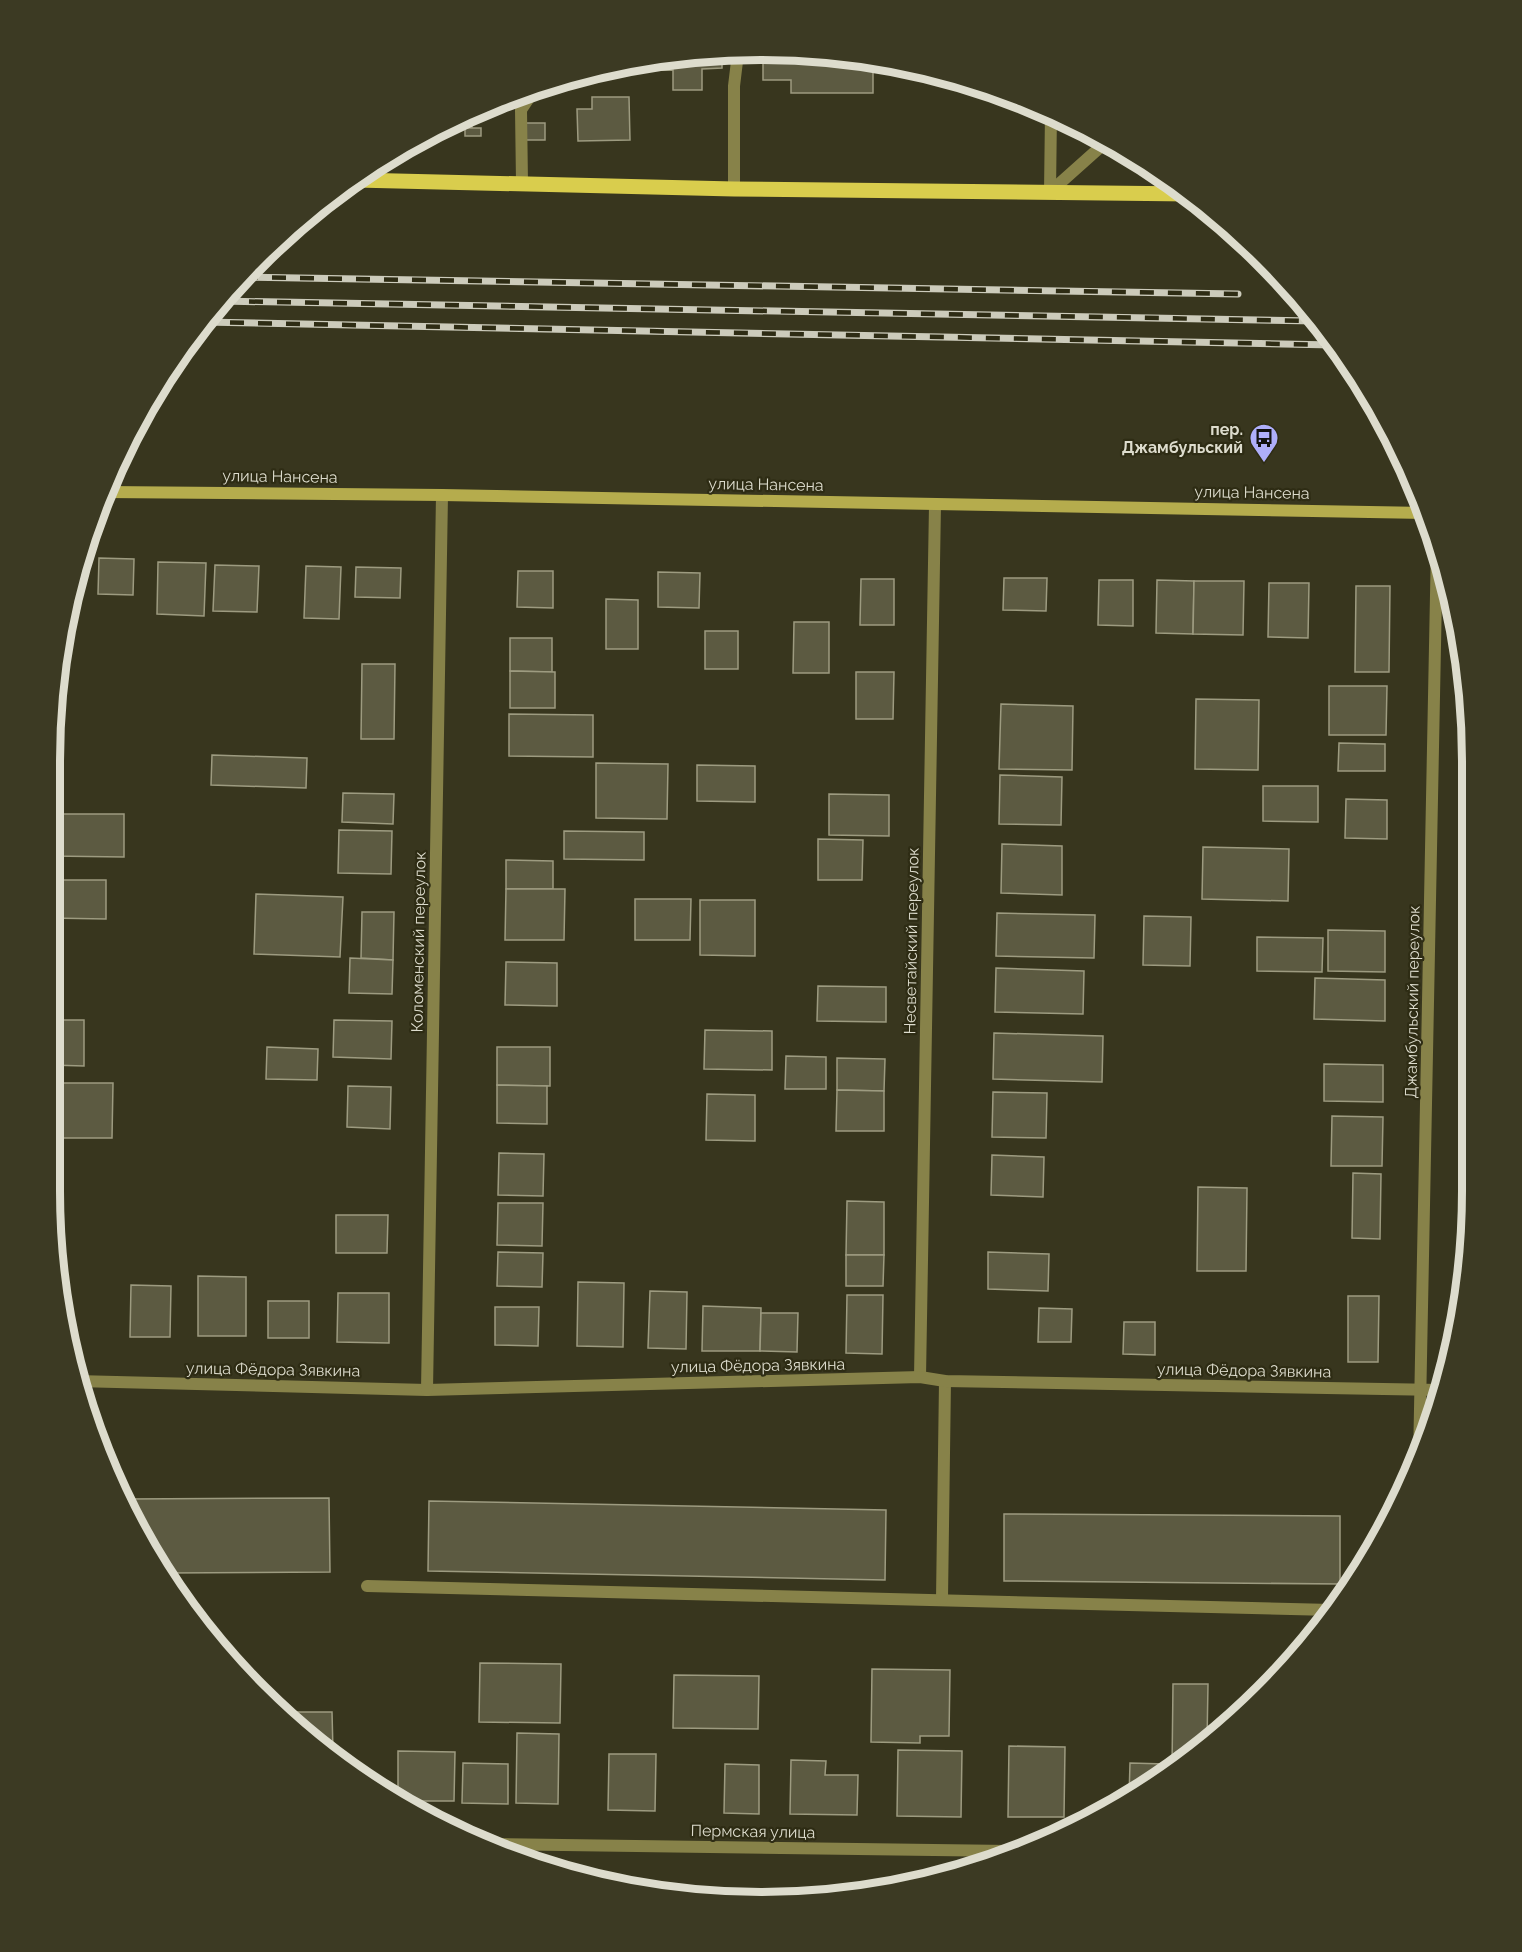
<svg xmlns="http://www.w3.org/2000/svg" width="1522" height="1952" viewBox="0 0 1522 1952" font-family="Raleway,sans-serif">
<style>
.building{fill:#5c5a41;stroke:#9d9b80;stroke-width:1.5}
.lines{fill:none;stroke-linecap:round;stroke-linejoin:round}
.service{stroke:#878249;stroke-width:12}
.minor{stroke:#878249;stroke-width:12}
.secondary{stroke:#b5ac4d;stroke-width:12}
.primary{stroke:#d9cd4d;stroke-width:15}
.rail-casing{stroke:#cccbbb;stroke-width:7}
.rail{stroke:#2e2c14;stroke-width:4.5;stroke-dasharray:14;stroke-linecap:butt}
.labels{text-anchor:middle;stroke-width:4.5;stroke-linejoin:round;paint-order:stroke}
.poi-label{font-size:16px;font-weight:bold;fill:#dddccd;stroke:#2e2c14;text-anchor:end}
.street-label{font-size:16px;fill:#dddccd;stroke:#2e2c14}
.rim{fill:none;stroke:#dddccd;stroke-width:8}
</style>
<rect width="100%" height="100%" fill="#38361e"/>
<!-- building -->
<g class="building">
<polygon points="807,51 851,58 851,66 873,66 873,93 791,93 791,80 763,80 763,52"/>
<polygon points="722,54 722,68 702,69 702,90 673,90 673,70 626,71 626,65 668,56"/>
<polygon points="592,97 629,97 630,140 578,141 577,109 592,109"/>
<polygon points="471,115 472,128 453,129 453,123"/>
<rect x="523" y="123" width="22" height="17"/>
<rect x="465" y="128" width="16" height="8"/>
<polygon points="99,558 134,559 133,595 98,594"/>
<polygon points="158,562 206,563 204,616 157,614"/>
<polygon points="215,565 259,566 257,612 213,611"/>
<polygon points="306,566 341,567 339,619 304,618"/>
<polygon points="356,567 401,568 400,598 355,597"/>
<polygon points="518,571 553,571 553,608 517,607"/>
<polygon points="658,572 700,573 699,608 658,607"/>
<polygon points="1004,578 1047,578 1046,611 1003,610"/>
<polygon points="861,579 894,579 894,625 860,625"/>
<polygon points="1099,580 1133,580 1133,626 1098,625"/>
<polygon points="1157,580 1194,581 1193,634 1156,633"/>
<polygon points="1194,581 1244,581 1243,635 1193,634"/>
<polygon points="1269,583 1309,583 1308,638 1268,637"/>
<polygon points="1356,586 1390,586 1389,672 1355,672"/>
<polygon points="606,599 638,600 638,649 606,649"/>
<polygon points="794,622 829,622 829,673 793,673"/>
<rect x="705" y="631" width="33" height="38"/>
<polygon points="510,638 552,638 552,672 510,671"/>
<polygon points="362,664 395,664 394,739 361,739"/>
<polygon points="510,671 555,672 555,708 510,708"/>
<polygon points="856,672 894,672 893,719 856,719"/>
<polygon points="59,675 59,697 55,697"/>
<polygon points="1329,686 1387,686 1386,735 1329,735"/>
<polygon points="1196,699 1259,700 1258,770 1195,769"/>
<polygon points="1001,704 1073,706 1072,770 999,769"/>
<polygon points="509,714 593,715 593,757 509,756"/>
<polygon points="1339,743 1385,744 1385,771 1338,771"/>
<polygon points="212,755 307,758 306,788 211,785"/>
<polygon points="596,763 668,764 667,819 596,818"/>
<polygon points="697,765 755,766 755,802 697,801"/>
<polygon points="1000,775 1062,777 1061,825 999,824"/>
<polygon points="1263,786 1318,786 1318,822 1263,821"/>
<polygon points="343,793 394,794 393,824 342,822"/>
<polygon points="829,794 889,795 889,836 829,835"/>
<polygon points="1346,799 1387,800 1387,839 1345,838"/>
<polygon points="51,814 124,814 124,857 51,856"/>
<polygon points="339,830 392,831 391,874 338,873"/>
<polygon points="564,831 644,832 644,860 564,859"/>
<polygon points="818,839 863,840 862,880 818,880"/>
<polygon points="1002,844 1062,846 1062,895 1001,893"/>
<polygon points="1203,847 1289,849 1288,901 1202,899"/>
<polygon points="506,860 553,861 553,889 506,889"/>
<polygon points="50,880 106,880 106,919 50,918"/>
<polygon points="506,889 565,889 564,940 505,940"/>
<polygon points="256,894 343,897 340,957 254,954"/>
<polygon points="635,899 691,899 690,940 635,940"/>
<polygon points="700,900 755,900 755,956 700,955"/>
<polygon points="362,912 394,912 393,960 361,958"/>
<polygon points="997,913 1095,915 1094,958 996,956"/>
<polygon points="1144,916 1191,917 1190,966 1143,965"/>
<polygon points="1328,930 1385,931 1385,972 1328,971"/>
<polygon points="1257,937 1323,938 1322,972 1257,971"/>
<polygon points="350,958 393,960 392,994 349,993"/>
<polygon points="506,962 557,963 557,1006 505,1005"/>
<polygon points="996,968 1084,971 1083,1014 995,1012"/>
<polygon points="1315,978 1385,980 1385,1021 1314,1019"/>
<polygon points="818,986 886,987 886,1022 817,1021"/>
<polygon points="50,1020 84,1020 84,1066 50,1065"/>
<polygon points="334,1020 392,1021 391,1059 333,1057"/>
<polygon points="705,1030 772,1031 772,1070 704,1069"/>
<polygon points="994,1033 1103,1036 1102,1082 993,1079"/>
<polygon points="267,1047 318,1049 317,1080 266,1079"/>
<polygon points="497,1047 550,1047 550,1086 497,1085"/>
<polygon points="786,1056 826,1057 826,1089 785,1089"/>
<polygon points="837,1058 885,1059 884,1091 837,1090"/>
<polygon points="1324,1064 1383,1065 1383,1102 1324,1101"/>
<polygon points="50,1083 113,1083 112,1138 50,1138"/>
<polygon points="497,1085 547,1086 547,1124 497,1123"/>
<polygon points="348,1086 391,1087 390,1129 347,1127"/>
<polygon points="837,1090 884,1091 884,1131 836,1131"/>
<polygon points="993,1092 1047,1093 1046,1138 992,1137"/>
<polygon points="707,1094 755,1095 755,1141 706,1140"/>
<polygon points="1332,1116 1383,1117 1382,1166 1331,1166"/>
<polygon points="499,1153 544,1154 543,1196 498,1195"/>
<polygon points="992,1155 1044,1157 1043,1197 991,1195"/>
<polygon points="1353,1173 1381,1174 1380,1239 1352,1238"/>
<polygon points="1198,1187 1247,1188 1246,1271 1197,1271"/>
<polygon points="847,1201 884,1202 884,1255 846,1255"/>
<polygon points="498,1203 543,1203 542,1246 497,1245"/>
<polygon points="336,1215 388,1215 387,1253 336,1253"/>
<polygon points="498,1252 543,1253 542,1287 497,1286"/>
<polygon points="988,1252 1049,1254 1048,1291 988,1289"/>
<polygon points="846,1255 884,1255 883,1286 846,1286"/>
<polygon points="198,1276 246,1277 246,1336 198,1336"/>
<polygon points="578,1282 624,1283 623,1347 577,1346"/>
<polygon points="131,1285 171,1286 170,1337 130,1337"/>
<polygon points="650,1291 687,1292 686,1349 648,1348"/>
<polygon points="338,1293 389,1293 389,1343 337,1342"/>
<polygon points="847,1295 883,1295 882,1354 846,1353"/>
<polygon points="1348,1296 1379,1296 1378,1362 1348,1362"/>
<rect x="268" y="1301" width="41" height="37"/>
<polygon points="703,1306 761,1308 760,1351 702,1351"/>
<polygon points="495,1307 539,1307 538,1346 495,1345"/>
<polygon points="1039,1308 1072,1309 1071,1342 1038,1342"/>
<polygon points="761,1313 798,1313 797,1352 760,1351"/>
<polygon points="1124,1322 1155,1322 1155,1355 1123,1354"/>
<polygon points="329,1498 330,1572 165,1573 145,1547 125,1499"/>
<polygon points="429,1501 886,1510 885,1580 428,1571"/>
<polygon points="1004,1514 1340,1516 1340,1584 1004,1581"/>
<polygon points="480,1663 561,1664 560,1723 479,1722"/>
<polygon points="872,1669 950,1670 949,1736 920,1736 920,1743 871,1742"/>
<polygon points="674,1675 759,1676 758,1729 673,1728"/>
<polygon points="1173,1684 1208,1684 1207,1742 1172,1767"/>
<polygon points="281,1712 332,1712 333,1751"/>
<polygon points="517,1733 559,1734 558,1804 516,1803"/>
<polygon points="1009,1746 1065,1747 1064,1817 1008,1817"/>
<polygon points="898,1750 962,1751 961,1817 897,1816"/>
<polygon points="398,1751 455,1752 454,1801 398,1801"/>
<polygon points="609,1754 656,1754 655,1811 608,1810"/>
<polygon points="791,1760 826,1761 825,1775 858,1775 857,1815 790,1814"/>
<polygon points="463,1763 508,1764 508,1804 462,1803"/>
<polygon points="1130,1763 1165,1764 1165,1773 1129,1798"/>
<polygon points="725,1764 759,1765 759,1814 724,1813"/>
</g>
<g class="lines">
<!-- service -->
<g class="service">
<polyline points="522,183 521,110 537,86"/>
<polyline points="734,189 734,86 738,53"/>
<polyline points="1050,192 1051,113"/>
<polyline points="1050,192 1106,142"/>
<polyline points="367,1586 1332,1610"/>
<polyline points="942,1599 945,1381"/>
</g>
<!-- minor -->
<g class="minor">
<polyline points="920,1377 935,505"/>
<polyline points="76,1381 427,1390 920,1377 945,1381 1440,1390"/>
<polyline points="427,1390 442,495"/>
<polyline points="1419,1460 1437,544"/>
<polyline points="495,1844 1010,1851"/>
</g>
<!-- secondary -->
<polyline class="secondary" points="105,492 442,495 1426,513"/>
<!-- primary -->
<polyline class="primary" points="356,180 734,189 1190,194"/>
<!-- rail casing -->
<g class="rail-casing">
<g id="rail">
<polyline points="244,277 1238,294"/>
<polyline points="221,301 1317,321"/>
<polyline points="202,322 1334,345"/>
</g>
</g>
<!-- rail -->
<use href="#rail" class="rail"/>
</g>
<!-- icons -->
<defs>
<g id="bus-pin" transform="scale(1.5)"><path d="M0 17L-7.5 6A9.5 9.5 0 1 1 7.5 6Z" fill="#aeaefa" stroke="#2e2c14"/><path d="M-5-6H5V4H4V6H2V4H-2V6H-4V4H-5ZM-3.5-4V0h7V-4ZM-3.5 1.2v1.5H-2V1.2ZM2 1.2v1.5H3.5V1.2Z" fill="#111"/></g>
</defs>
<g fill-rule="evenodd">
<use href="#bus-pin" x="1264" y="438"/>
</g>
<g class="labels">
<!-- poi labels -->
<g class="poi-label">
<text x="1243" y="435">пер.<tspan x="1243" dy="18">Джамбульский</tspan></text>
</g>
<!-- street labels -->
<g class="street-label">
<text transform="translate(280 476) rotate(1)" y="6">улица Нансена</text>
<text transform="translate(766 484) rotate(1)" y="6">улица Нансена</text>
<text transform="translate(1252 492) rotate(1)" y="6">улица Нансена</text>
<text transform="translate(911 941) rotate(-89)" y="6">Несветайский переулок</text>
<text transform="translate(418 942) rotate(-89)" y="6">Коломенский переулок</text>
<text transform="translate(1412 1002) rotate(-89)" y="6">Джамбульский переулок</text>
<text transform="translate(758 1365) rotate(-1)" y="6">улица Фёдора Зявкина</text>
<text transform="translate(273 1369) rotate(1)" y="6">улица Фёдора Зявкина</text>
<text transform="translate(1244 1370) rotate(1)" y="6">улица Фёдора Зявкина</text>
<text transform="translate(753 1831) rotate(1)" y="6">Пермская улица</text>
</g>
</g>
<!-- crop -->
<path d="M0 0H1522V1952H0ZM761 60H761A701 701 0 0 1 1462 761V1191A701 701 0 0 1 761 1892H761A701 701 0 0 1 60 1191V761A701 701 0 0 1 761 60Z" fill="#3c3a23" fill-rule="evenodd"/>
<path class="rim" d="M761 60H761A701 701 0 0 1 1462 761V1191A701 701 0 0 1 761 1892H761A701 701 0 0 1 60 1191V761A701 701 0 0 1 761 60Z"/>
</svg>
